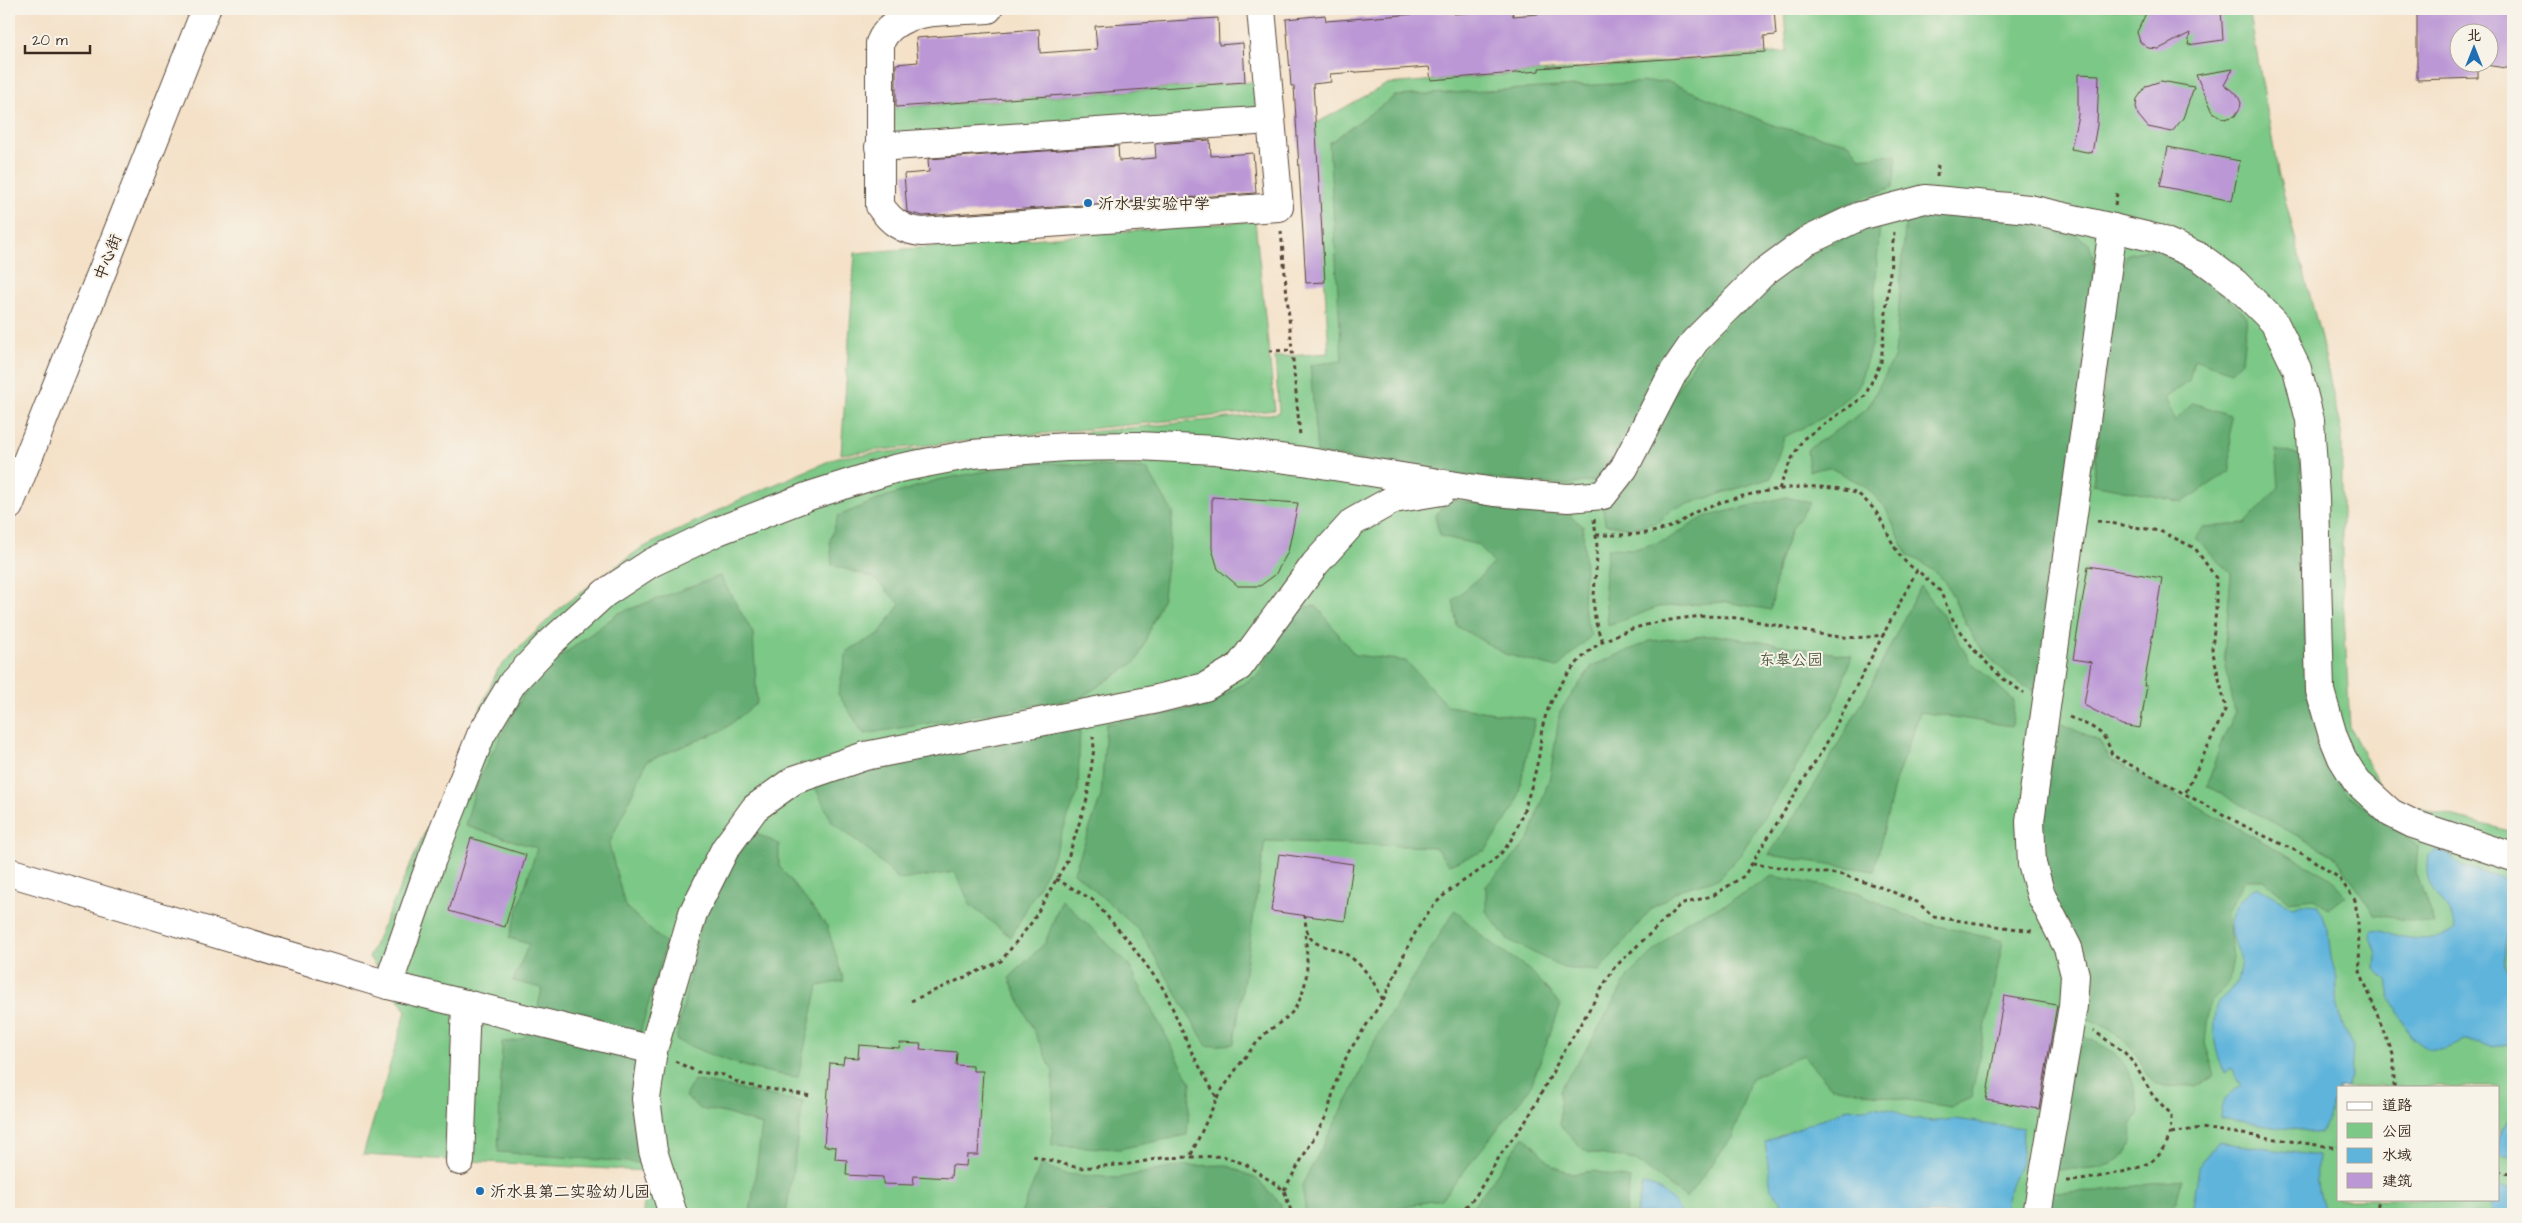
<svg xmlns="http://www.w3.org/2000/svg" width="2522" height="1223" viewBox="0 0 2522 1223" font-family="'Architects Daughter','LXGW WenKai TC',sans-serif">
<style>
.green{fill:#7cc886;stroke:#5c7952;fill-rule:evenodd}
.forest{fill:#65ac73;stroke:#506b48}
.water{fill:#5fb4db;stroke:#4d6f7c}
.building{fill:#bb97d5;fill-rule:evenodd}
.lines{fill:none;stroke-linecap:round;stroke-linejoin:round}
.minor-casing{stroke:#574538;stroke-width:30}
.major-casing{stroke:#574538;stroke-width:30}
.path{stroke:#574538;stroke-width:3;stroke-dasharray:4 4;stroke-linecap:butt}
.minor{stroke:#fff;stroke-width:28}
.major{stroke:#fff;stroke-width:28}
.poi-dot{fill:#1f6fb2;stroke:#f7f3e8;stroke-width:2}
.labels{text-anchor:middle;stroke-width:4;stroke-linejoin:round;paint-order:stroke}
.poi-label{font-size:16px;fill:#3b2a1e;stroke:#f7f3e8;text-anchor:start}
.street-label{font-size:16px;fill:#3b2a1e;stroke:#f7f3e8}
.park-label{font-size:16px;fill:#4e593d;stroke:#f7f3e8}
</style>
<rect width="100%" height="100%" fill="#f7f3e8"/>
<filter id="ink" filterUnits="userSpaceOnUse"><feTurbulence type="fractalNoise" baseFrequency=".02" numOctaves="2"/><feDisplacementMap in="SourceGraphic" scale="10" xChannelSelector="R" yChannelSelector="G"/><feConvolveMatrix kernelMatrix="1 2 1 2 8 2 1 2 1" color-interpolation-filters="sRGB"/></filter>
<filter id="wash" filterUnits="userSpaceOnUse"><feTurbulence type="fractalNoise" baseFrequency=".0096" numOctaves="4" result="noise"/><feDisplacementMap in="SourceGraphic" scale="20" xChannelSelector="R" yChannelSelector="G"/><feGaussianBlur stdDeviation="1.12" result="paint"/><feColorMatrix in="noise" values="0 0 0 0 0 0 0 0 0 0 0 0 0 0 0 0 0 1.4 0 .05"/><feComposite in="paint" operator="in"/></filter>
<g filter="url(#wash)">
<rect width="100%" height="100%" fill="#f4e1c8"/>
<!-- green -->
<g class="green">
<path d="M1784,9H2249L2278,172L2320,334L2342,436V576L2350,728L2388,800L2513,832V1214H643L645,1171L363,1155L406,1011L369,957L498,669L562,606L640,549L739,500L838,457L1279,413L1275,357L1329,353L1315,124L1387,84L1787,52ZM2338,1087H2498V1199H2338Z"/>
<polygon points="1254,82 1256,113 895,139 892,108"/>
<polygon points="1255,221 1275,410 841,454 855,253"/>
</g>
<!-- forest -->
<g class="forest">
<polygon points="1666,81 1778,127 1849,143 1860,158 1897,154 1893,187 1815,216 1744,274 1669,348 1617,457 1602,479 1568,485 1468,476 1317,453 1310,365 1342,361 1329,143 1395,96"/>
<polygon points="1931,207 2067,228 2089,244 2096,268 2041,696 2007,675 1975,641 1945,581 1921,561 1908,556 1885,507 1865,486 1829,467 1809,471 1807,450 1867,409 1895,356 1906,215"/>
<polygon points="1880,221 1871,346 1858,388 1824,417 1784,437 1771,478 1672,509 1659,522 1632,528 1605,524 1602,502 1705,347 1776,277 1828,245"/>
<polygon points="2156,248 2201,275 2247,316 2242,361 2231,372 2194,359 2189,381 2165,398 2175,421 2193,403 2230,415 2231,470 2183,502 2093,484 2117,278 2128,254"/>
<polygon points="2276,449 2300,456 2304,608 2310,707 2343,791 2418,846 2416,872 2434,924 2375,915 2336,857 2207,786 2220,746 2235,713 2224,656 2231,574 2195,537 2203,527 2245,524 2279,487"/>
<polygon points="1035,462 1147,469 1173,513 1163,597 1137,661 1080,698 864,734 838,694 847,651 879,634 900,604 874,578 832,565 830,540 838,516 885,497 937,480"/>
<polygon points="1786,497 1810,503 1791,530 1778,565 1771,610 1726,602 1658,607 1608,626 1604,586 1608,548 1635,549 1666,540 1704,517"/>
<polygon points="1448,500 1566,513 1583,526 1585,570 1583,606 1591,636 1557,668 1505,654 1457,626 1453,600 1479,578 1493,563 1479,545 1440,536 1435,516"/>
<polygon points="720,576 753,633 757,703 723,730 647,761 609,844 625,906 666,944 640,1033 538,1007 542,988 513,981 529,944 509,938 537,848 465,826 478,780 533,677 619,613"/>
<polygon points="1920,586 1944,617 1971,662 2014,701 2012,726 1920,712 1895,782 1874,871 1769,855 1817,781 1864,699"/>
<polygon points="1316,606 1355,655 1406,661 1448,706 1535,719 1516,805 1486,850 1449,865 1435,847 1265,841 1234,1044 1207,1046 1140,931 1074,872 1101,797 1106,724 1201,708 1258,675 1295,607"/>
<polygon points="1715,635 1852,656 1832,711 1740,855 1718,879 1681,889 1652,908 1599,971 1563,968 1507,939 1486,911 1486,886 1529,840 1550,776 1560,711 1592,666 1650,641"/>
<path d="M2057,722L2099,741L2110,759L2332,879L2345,896L2328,909L2315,898L2289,901L2264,880H2244L2227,912L2233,958L2229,982L2209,1005L2205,1043L2215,1075L2196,1087C2182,1083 2172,1090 2158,1084C2148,1080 2142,1062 2135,1053C2118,1032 2105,1026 2081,1015L2044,877L2040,822Z"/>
<polygon points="1080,726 1078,792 1048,869 1011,937 971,906 955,872 899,880 867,849 832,822 814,785 872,767"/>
<path d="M755,833L779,844V866L827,926L844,981L818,986L798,1077C756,1073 715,1057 676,1040L701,923L721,877Z"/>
<polygon points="1772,876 1857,892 1921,922 2003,941 1971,1098 1950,1107 1831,1087 1803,1055 1751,1078 1732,1138 1686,1198 1635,1160 1586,1152 1560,1125 1559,1090 1590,1043 1629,975 1686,921 1726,904"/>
<polygon points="1062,899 1128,964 1191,1083 1187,1135 1119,1149 1052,1145 1053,1072 1009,978 1045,943"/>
<polygon points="1455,910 1484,938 1530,970 1561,1005 1530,1088 1442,1199 1364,1214 1306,1214 1302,1185 1350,1095 1378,1034"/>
<path d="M533,1028L639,1056L635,1121L640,1163L498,1152L502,1042C516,1042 524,1040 533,1028Z"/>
<path d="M2075,1034C2122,1050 2132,1065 2139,1113C2126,1130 2135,1129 2130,1145C2121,1174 2076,1168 2053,1169Z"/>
<polygon points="694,1080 803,1102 786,1214 750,1214 762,1125 725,1113 700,1109 685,1096"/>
<polygon points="1524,1136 1553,1166 1572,1174 1594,1171 1630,1179 1625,1214 1468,1214"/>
<polygon points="1041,1164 1065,1174 1118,1178 1180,1166 1226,1165 1257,1179 1281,1204 1281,1214 1021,1214"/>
<polygon points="2182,1180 2176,1203 2165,1214 2044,1214 2049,1192 2096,1191"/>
</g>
<!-- water -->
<g class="water">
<path d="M2436,850L2444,852L2465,868L2497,876L2509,886L2513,896L2504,947L2505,964L2513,978V1045L2490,1047L2480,1043L2465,1041L2442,1050H2431L2421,1045L2411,1037L2390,997L2387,980L2375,969L2376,954L2370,937L2372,930C2383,928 2388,933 2399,936C2418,941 2441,940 2456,929C2449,897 2421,898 2428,855Z"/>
<path d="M2257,887L2293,907L2302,904L2318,905L2328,932L2331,958L2337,978L2336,997L2342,1023L2353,1047L2351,1077L2346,1087H2338C2338,1103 2326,1117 2321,1133L2220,1118C2221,1100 2227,1096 2241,1086L2231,1069L2225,1073C2215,1054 2210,1026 2217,1005C2221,997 2230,992 2235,985C2238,981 2239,972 2240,966C2243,955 2235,948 2232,937C2225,916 2239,897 2257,887Z"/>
<path d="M1874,1107L1893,1110L1912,1119L1935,1121L1954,1119L2023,1128C2022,1138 2024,1154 2020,1164C2011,1184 2007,1192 2005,1214H1781V1200L1771,1190L1765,1142L1847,1109Z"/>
<polygon points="2513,1110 2513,1158 2498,1156 2498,1136"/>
<path d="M2218,1142L2318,1156C2315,1179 2317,1193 2325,1214H2182L2192,1213L2199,1167Z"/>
<path d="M1643,1184C1662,1187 1671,1198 1682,1214H1636Z"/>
<polygon points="2498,1187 2513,1189 2513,1214 2493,1214 2489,1199 2498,1199"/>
</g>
<g id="blocks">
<!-- building -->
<g class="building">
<polygon points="1512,9 1513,16 1563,12 1563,9 1774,9 1776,35 1764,36 1765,52 1539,68 1539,71 1431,80 1429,67 1330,74 1331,82 1313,84 1325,282 1306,283 1294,86 1291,86 1286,19 1325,15 1326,21 1453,11 1454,14"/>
<polygon points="2148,9 2221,9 2223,40 2188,45 2190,33 2159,49 2148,48 2140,42 2137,32"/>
<path d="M2417,9H2513V69L2478,64V78L2417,80ZM2460,32H2490V62H2460Z"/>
<polygon points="1218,18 1219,45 1243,43 1245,82 896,107 896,64 918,62 916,38 1039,29 1040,53 1067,51 1097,49 1095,26"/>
<polygon points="2233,69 2224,85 2237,94 2241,103 2240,108 2235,116 2225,119 2213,112 2196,75"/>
<polygon points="2078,74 2099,75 2097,125 2092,153 2071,149 2078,115"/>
<polygon points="2161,81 2194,87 2183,118 2172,132 2148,127 2138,115 2136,107 2137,99 2146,86"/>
<polygon points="1210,140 1211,156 1253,153 1256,193 923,216 907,212 904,174 929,172 928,159 1118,146 1119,161 1156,158 1155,144"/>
<polygon points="2168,147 2240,161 2232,201 2160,186"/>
<polygon points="1212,497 1298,503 1288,552 1275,575 1260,586 1238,586 1218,569 1212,549"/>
<polygon points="2088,566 2162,578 2144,686 2147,686 2140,728 2122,725 2084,705 2091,662 2073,659"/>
<polygon points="471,838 526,855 505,927 449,911"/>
<polygon points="1279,854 1353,864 1345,921 1271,911"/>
<polygon points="2004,996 2057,1005 2039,1109 1986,1100"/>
<polygon points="900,1043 921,1044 920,1049 957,1052 956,1065 973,1066 973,1071 983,1071 978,1155 967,1155 966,1166 952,1165 951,1178 914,1176 913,1185 883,1184 883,1177 846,1175 847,1160 835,1159 836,1147 824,1146 830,1063 843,1064 844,1057 858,1058 859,1045 899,1048"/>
</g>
</g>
</g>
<g filter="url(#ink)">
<use href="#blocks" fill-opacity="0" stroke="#574538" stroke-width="1"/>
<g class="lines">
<!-- minor casing -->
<g class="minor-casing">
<g id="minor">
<path d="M988,9C954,12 895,5 880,43V206C891,222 902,230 922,232L1279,207L1261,9"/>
<polyline points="879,147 1270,120"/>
<polyline points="2113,228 2159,239 2200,257 2235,283 2274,322 2297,369 2310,420 2315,498 2320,691 2333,736 2342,758 2357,782 2391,813 2413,824 2513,857"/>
<polyline points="9,872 388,985 653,1050 693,913 725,849 755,808 794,780 865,756 1153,700 1205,687 1239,667 1315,564 1353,522 1394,499 1442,491"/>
<polyline points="388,985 432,859 481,735 513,682 549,644 605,593 651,563 718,531 809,496 894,469 972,454 1066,447 1138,446 1215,450 1303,461 1494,492 1568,498 1603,495 1624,468 1673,373 1695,341 1764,272 1805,242 1860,216 1925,199 2029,209 2113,228 2030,821 2032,864 2041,895 2068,948 2075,975 2073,1006 2037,1214"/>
<polyline points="653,1050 646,1099 653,1151 673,1214"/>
<polyline points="460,1161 466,1004"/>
</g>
</g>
<!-- major casing -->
<g class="major-casing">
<polyline id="major" points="9,506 206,9"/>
</g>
<!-- path -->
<g class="path">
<polyline points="1937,177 1938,165"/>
<polyline points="2115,205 2117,193"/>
<polyline points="1281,231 1300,436"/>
<polyline points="1269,351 1292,350"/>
<polyline points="1779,489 1790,462 1803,439 1865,396 1881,362 1894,232"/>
<path d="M1594,519C1595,529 1597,540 1597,550C1597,582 1587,613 1603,641"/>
<polyline points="2097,521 2160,531 2195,548 2216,578 2216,610 2212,649 2226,708 2185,794"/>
<path d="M1596,535C1622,535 1645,536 1670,527C1681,524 1689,514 1700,510C1740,493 1814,478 1855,493C1860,494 1864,499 1867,502C1890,522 1889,556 1917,570"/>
<path d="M2069,717C2093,728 2104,728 2112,755L2256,832L2307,856L2339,878L2355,900L2358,923L2360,971L2394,1057V1087"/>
<polyline points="1752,864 1843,875 1883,888 1917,902 1934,917 2032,931"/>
<polyline points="1056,879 1093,900 1130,943 1165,991 1191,1051 1217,1098 1190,1157"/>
<path d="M1383,1000C1399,968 1413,927 1438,901C1461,877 1496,868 1512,838C1524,815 1534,780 1539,755C1541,745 1540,735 1543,725C1550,695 1576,656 1604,641C1631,626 1664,620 1694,617C1757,610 1826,649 1885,634"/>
<polyline points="911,1001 1001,961 1032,922 1067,861 1087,799 1094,748 1093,736"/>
<polyline points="675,1061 697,1072 724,1075 741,1084 811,1096"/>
<path d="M1217,1098C1232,1075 1247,1052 1266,1033C1274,1026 1286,1020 1293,1011C1310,988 1308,960 1305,933"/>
<polyline points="2171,1133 2201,1128 2338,1148"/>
<polyline points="1033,1156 1079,1168 1129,1164 1162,1158 1223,1156 1247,1165 1284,1190 1292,1214"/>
<polyline points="2498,1171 2513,1174"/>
<path d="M2066,1181C2082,1181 2097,1177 2112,1174C2150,1167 2172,1157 2171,1114L2153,1096L2135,1065L2125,1053L2094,1031"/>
<path d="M1284,1190L1327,1115L1336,1082L1348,1053L1383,1000C1375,984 1367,970 1353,959C1330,940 1306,955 1305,916"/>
<polyline points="1460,1213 1475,1197 1503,1151 1528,1118 1559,1060 1614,968 1680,905 1714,895 1744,876 1825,746 1917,570 1940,591 1954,622 1975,651 2002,678 2024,693"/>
<polyline points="1446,1214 1460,1213"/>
<polyline points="2376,1214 2379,1199"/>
</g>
<!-- minor -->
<use href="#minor" class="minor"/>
<!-- major -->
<use href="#major" class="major"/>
</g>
</g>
<!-- markers -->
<g class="poi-dot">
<circle cx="1088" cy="203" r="5"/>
<circle cx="480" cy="1191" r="5"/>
</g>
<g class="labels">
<!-- poi labels -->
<g class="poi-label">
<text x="1098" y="209">沂水县实验中学</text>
<text x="490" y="1197">沂水县第二实验幼儿园</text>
</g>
<!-- street labels -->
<g class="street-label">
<text transform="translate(107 257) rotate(-68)" y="6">中心街</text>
</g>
<!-- park labels -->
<g class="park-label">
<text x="1791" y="665">东皋公园</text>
</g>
</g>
<!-- margin -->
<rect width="2522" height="1223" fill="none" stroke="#f7f3e8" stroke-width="30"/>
<!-- legend -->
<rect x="2337" y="1086" width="162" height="115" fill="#f7f3e8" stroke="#aca397"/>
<rect x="2347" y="1102" width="25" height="8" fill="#ffffff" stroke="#aca397"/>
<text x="2382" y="1110" font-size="15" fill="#3b2a1e">道路</text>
<rect x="2347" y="1123" width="25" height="15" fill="#7cc886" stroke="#aca397"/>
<text x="2382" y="1136" font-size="15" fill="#3b2a1e">公园</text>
<rect x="2347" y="1148" width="25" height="15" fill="#5fb4db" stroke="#aca397"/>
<text x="2382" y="1160" font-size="15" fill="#3b2a1e">水域</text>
<rect x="2347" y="1173" width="25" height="15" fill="#bb97d5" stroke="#aca397"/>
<text x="2382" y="1186" font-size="15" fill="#3b2a1e">建筑</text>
<!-- north arrow -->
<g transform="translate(2474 48)"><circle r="24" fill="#f7f3e8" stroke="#aca397"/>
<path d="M0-4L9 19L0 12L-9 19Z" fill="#1f6fb2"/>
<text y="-8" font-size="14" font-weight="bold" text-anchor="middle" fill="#3b2a1e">北</text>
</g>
<!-- scale -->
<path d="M25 45v8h65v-8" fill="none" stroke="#3b2a1e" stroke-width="2.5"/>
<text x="32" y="45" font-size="15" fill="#3b2a1e" stroke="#f7f3e8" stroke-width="4" paint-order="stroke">20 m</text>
</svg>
